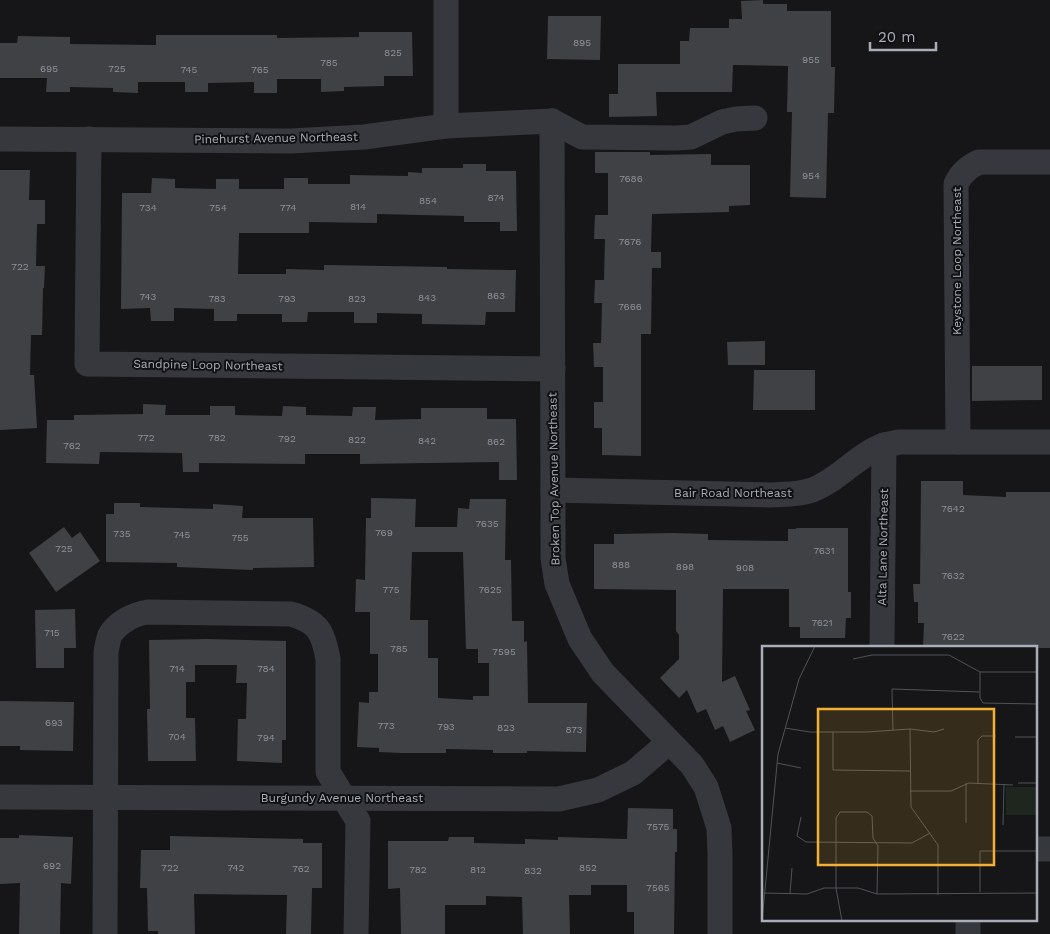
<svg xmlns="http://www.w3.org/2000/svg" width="1050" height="934" viewBox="0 0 1050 934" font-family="'Work Sans',sans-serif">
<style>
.building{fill:#404145;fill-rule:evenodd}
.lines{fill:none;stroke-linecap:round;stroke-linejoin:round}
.minor{stroke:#37383d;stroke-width:25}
.labels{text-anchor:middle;stroke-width:4;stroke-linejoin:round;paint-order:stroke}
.number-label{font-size:10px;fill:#8e929b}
.street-label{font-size:12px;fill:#a8adb8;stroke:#111113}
.inset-road{fill:none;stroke:#505258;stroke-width:1}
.view{fill:#f2b134;fill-opacity:0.15;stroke:#f2b134;stroke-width:2.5}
.inset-edge{fill:none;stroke:#a8adb8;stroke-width:2.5}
</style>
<rect width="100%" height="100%" fill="#161618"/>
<!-- building -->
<g class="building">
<polygon points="763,0 763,4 787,4 787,11 831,11 831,67 835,67 834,113 828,113 826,198 790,197 792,112 787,112 788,66 733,65 732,92 656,92 657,116 609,117 609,94 618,94 618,64 680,64 680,41 689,41 690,28 729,28 729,19 742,19 741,1"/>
<polygon points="548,16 601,16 600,60 547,59"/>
<polygon points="359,32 412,32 413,76 384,76 384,86 344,87 344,91 321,92 321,79 277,79 277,93 254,93 254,82 208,83 208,92 185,92 185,82 138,82 138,93 113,92 113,88 70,87 70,92 46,92 47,78 0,78 0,43 17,43 18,36 70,37 70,44 156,45 156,35 277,35 277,38 359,37"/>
<polygon points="595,152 650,152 650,155 711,154 711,165 750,165 750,205 729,206 729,212 652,214 651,252 661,252 661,268 652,268 651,334 641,334 641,456 602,455 602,428 594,428 594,402 603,402 603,367 594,367 593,343 601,343 602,303 594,303 595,280 604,280 605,239 594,239 595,215 608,215 608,173 595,173"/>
<polygon points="463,164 486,164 486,171 516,171 517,231 500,231 500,222 464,222 464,216 377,214 377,223 309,222 309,233 239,233 238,274 286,274 286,269 324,270 324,265 447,267 447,269 516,270 515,312 486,312 485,325 422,324 422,314 377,313 377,323 354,323 354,312 308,312 307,322 282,322 282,314 237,314 237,321 214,321 214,309 174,308 174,321 151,321 150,308 121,309 122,193 151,193 152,178 175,179 175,188 216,189 216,179 239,179 239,189 284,189 284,178 308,178 308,184 350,184 350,175 408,176 408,172 422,173 422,168 463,168"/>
<polygon points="0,170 30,170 29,200 45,200 45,224 37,224 36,266 45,266 44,288 43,288 42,335 31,335 30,375 34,375 37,428 0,430"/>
<polygon points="765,341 765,365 728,365 727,342"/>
<polygon points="972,366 1042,366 1042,400 972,401"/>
<polygon points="754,370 815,370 815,410 753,410"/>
<polygon points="143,404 166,405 165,415 210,415 210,406 235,406 235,415 282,416 283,406 306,407 306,415 352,416 353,407 376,407 375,420 421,419 421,408 487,408 487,419 516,419 517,480 499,480 499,462 360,464 360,454 305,454 305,464 199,463 199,472 183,472 182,453 100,452 99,464 46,463 47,420 74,420 74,415 143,414"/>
<polygon points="921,481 963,481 963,495 1006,497 1006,492 1050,492 1050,648 923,648 924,623 918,623 918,602 914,602 913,584 920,584"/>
<path d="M371,498L416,499L415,527H457L458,508L469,509L470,499H506L505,560H511L512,621H524V642L527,641L528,703H587L586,752L527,751V753H493V750L446,749V753H400L379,752V748L357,747L359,702L369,703V692H378V654H370V612H355L356,579L365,580L366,518H371ZM412,552H463L466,649H478V663H489V696H473V700L438,698V658H428V620H410Z"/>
<polygon points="114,503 140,503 140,507 213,509 213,504 243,506 242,518 313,518 314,567 253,568 253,570 177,567 177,563 106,562 106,514 114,514"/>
<polygon points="64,527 72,538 80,532 100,561 56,592 29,553"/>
<polygon points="796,528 848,528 848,592 851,592 851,618 846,618 845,638 800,638 800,627 789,627 789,589 723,589 722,682 735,676 750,710 746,711 755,730 730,742 723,726 715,730 706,709 697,713 687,690 679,698 660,678 679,659 679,635 676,631 676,590 594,589 594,544 614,544 614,534 673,533 708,534 708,540 788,541 788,529 796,529"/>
<polygon points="75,609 76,648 64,648 64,668 36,668 35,610"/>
<polygon points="208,639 286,641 286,740 282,740 282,763 237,761 238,719 246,719 247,683 236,683 237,665 195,665 195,682 186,682 186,718 195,718 196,761 148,761 147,709 150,709 149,640"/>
<polygon points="0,701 74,702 73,751 20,750 20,746 0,746"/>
<polygon points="628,808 673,809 673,829 677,829 677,852 675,852 674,934 634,934 634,912 627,912 627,885 591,885 591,895 569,895 570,934 523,934 522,897 486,896 486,905 445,905 445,934 401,934 400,888 388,889 388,841 448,841 449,837 474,837 474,843 525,844 525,839 558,840 558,837 627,839"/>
<polygon points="19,835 73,837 71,884 61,883 60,934 19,934 20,883 0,884 0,838 19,838"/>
<polygon points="170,836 303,839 303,843 322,843 322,888 312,888 311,934 286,934 287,895 194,894 195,934 158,934 158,931 148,931 147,888 140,888 141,850 170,850"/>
</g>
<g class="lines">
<!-- minor -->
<g class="minor">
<polyline points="446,0 446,126"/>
<polyline points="552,121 553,530 553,558 557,584 580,639 603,673 692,765 706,787 719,828 720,855 720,934"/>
<polyline points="552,121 582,137 675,138 691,137 722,122 736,119 755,118"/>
<polyline points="0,139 291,141 364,137 446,126 552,121"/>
<polyline points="89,139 87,364 553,369"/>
<path d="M958,442L956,184C961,173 968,167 979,162H1050"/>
<path d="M553,490L770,495C783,494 799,495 812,490C839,480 857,455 884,445C889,444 895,443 899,442H1050"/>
<polyline points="882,648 884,445"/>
<polyline points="0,797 559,799 598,790 633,773 668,743"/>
<polyline points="1036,849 1050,849"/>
<path d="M105,934L106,652C107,647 108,640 110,635C118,622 134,614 148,612L291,614C318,622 323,631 328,659V772L358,821L356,934"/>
<polyline points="968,934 968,920"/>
</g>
</g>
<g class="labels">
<!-- number labels -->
<g class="number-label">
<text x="582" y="46">895</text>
<text x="393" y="56">825</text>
<text x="811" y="63">955</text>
<text x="329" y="66">785</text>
<text x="49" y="72">695</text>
<text x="117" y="72">725</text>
<text x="189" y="73">745</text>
<text x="260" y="73">765</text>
<text x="811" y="179">954</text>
<text x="631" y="182">7686</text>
<text x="496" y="201">874</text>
<text x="428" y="204">854</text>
<text x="358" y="210">814</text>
<text x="148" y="211">734</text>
<text x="218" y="211">754</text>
<text x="288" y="211">774</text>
<text x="630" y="245">7676</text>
<text x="20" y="270">722</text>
<text x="496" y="299">863</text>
<text x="148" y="300">743</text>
<text x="427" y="301">843</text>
<text x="217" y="302">783</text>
<text x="287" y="302">793</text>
<text x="357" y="302">823</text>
<text x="630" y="310">7666</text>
<text x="146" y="441">772</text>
<text x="217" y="441">782</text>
<text x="287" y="442">792</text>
<text x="357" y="443">822</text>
<text x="427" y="444">842</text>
<text x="496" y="445">862</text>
<text x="72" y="449">762</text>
<text x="953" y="512">7642</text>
<text x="487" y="527">7635</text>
<text x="384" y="536">769</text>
<text x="122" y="537">735</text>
<text x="182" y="538">745</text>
<text x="240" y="541">755</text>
<text x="64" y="552">725</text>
<text x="824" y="554">7631</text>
<text x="621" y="568">888</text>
<text x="685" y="570">898</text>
<text x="745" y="571">908</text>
<text x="953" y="579">7632</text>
<text x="391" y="593">775</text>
<text x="490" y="593">7625</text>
<text x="822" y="626">7621</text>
<text x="52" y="636">715</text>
<text x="953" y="640">7622</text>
<text x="399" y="652">785</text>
<text x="504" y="655">7595</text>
<text x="177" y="672">714</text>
<text x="266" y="672">784</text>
<text x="54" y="726">693</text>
<text x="386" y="729">773</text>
<text x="446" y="730">793</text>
<text x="506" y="731">823</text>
<text x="574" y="733">873</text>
<text x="177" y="740">704</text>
<text x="266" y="741">794</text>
<text x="658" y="830">7575</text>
<text x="52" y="869">692</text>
<text x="170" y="871">722</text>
<text x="236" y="871">742</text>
<text x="588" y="871">852</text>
<text x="301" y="872">762</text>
<text x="418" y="873">782</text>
<text x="478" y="873">812</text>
<text x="533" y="874">832</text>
<text x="658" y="891">7565</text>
</g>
<!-- street labels -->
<g class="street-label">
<text transform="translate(276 138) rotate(-1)" y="4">Pinehurst Avenue Northeast</text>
<text transform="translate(957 261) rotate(-90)" y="4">Keystone Loop Northeast</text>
<text transform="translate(208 365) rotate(1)" y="4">Sandpine Loop Northeast</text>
<text transform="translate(554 479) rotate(-91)" y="4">Broken Top Avenue Northeast</text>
<text x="733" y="497">Bair Road Northeast</text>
<text transform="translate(883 547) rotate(-89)" y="4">Alta Lane Northeast</text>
<text x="342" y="802">Burgundy Avenue Northeast</text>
</g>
</g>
<!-- overview -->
<g transform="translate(762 646)">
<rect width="275" height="275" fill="#161618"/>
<path d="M244,141H275V169H244Z" fill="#1e261f"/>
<path class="inset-road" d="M91,13L110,9H187L218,26H275M218,26V52L221,57L275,58M23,82L48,86H105L148,83L172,86L182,83M148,83L149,161L176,199V249M131,84L130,43L217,46M71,86V124L148,125M253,91H275M15,117L39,122M216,137V94L220,90H234M256,137H275M148,145H189L207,137L251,139M39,171L35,190L44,196L150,197L168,187M204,177V137M241,179L242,139M218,246V205H275M2,247L45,248L62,242H96L115,248L275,247M28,248L30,222M0,275L16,108L37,33L53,0M80,275L74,242V172L78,166H105L110,170L111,192L116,200L115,248"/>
<path class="view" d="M56,63H232V219H56Z"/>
<rect width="275" height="275" class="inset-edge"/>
</g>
<!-- scale -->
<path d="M870 42v8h66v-8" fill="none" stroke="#a8adb8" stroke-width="2.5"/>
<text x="878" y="42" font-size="15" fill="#a8adb8" stroke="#111113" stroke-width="4" paint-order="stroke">20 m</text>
</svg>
